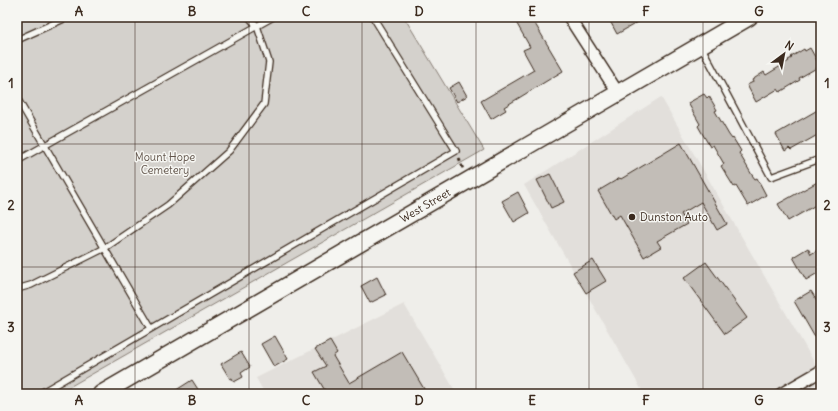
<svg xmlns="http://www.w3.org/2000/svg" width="838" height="411" viewBox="0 0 838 411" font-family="Delius,sans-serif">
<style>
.built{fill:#e2dfdb}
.green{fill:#d4d1cc;stroke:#887e75}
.building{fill:#c2bdb7;stroke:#3b2a1e}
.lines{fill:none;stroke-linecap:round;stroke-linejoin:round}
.lane-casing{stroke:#3b2a1e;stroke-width:8}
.street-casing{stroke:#3b2a1e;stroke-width:14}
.secondary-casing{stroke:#3b2a1e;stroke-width:19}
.path{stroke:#3b2a1e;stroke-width:2.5;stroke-dasharray:4 3;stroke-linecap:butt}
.lane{stroke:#f6f6f2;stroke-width:5.5}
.street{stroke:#f6f6f2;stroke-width:11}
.secondary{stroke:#f6f6f2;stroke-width:16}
.grid{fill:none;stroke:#3b2a1e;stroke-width:1;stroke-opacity:0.55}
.poi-dot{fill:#3b2a1e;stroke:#f6f6f2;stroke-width:1.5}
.labels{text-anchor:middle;stroke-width:3;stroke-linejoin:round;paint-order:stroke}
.park-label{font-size:11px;fill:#61544a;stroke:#f6f6f2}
.street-label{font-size:11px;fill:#3b2a1e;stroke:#f6f6f2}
.poi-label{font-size:11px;fill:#3b2a1e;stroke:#f6f6f2;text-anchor:start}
.neatline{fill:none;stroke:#3b2a1e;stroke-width:1.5}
.grid-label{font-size:13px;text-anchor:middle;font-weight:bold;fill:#3b2a1e}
</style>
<rect width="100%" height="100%" fill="#efeeea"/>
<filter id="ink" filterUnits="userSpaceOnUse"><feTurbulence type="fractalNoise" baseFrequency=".025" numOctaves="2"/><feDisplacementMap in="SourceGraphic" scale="8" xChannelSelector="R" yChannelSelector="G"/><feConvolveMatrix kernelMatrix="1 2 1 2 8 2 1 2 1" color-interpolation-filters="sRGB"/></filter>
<g filter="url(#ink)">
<!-- built -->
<g class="built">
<polygon points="661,97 821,374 821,394 644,394 524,185"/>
<polygon points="404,304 457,394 265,394 256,378"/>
</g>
<!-- green -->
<polygon class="green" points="17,17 404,17 484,150 57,394 17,394"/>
<!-- building -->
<g class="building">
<polygon points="513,17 531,17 563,71 504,107 506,110 491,119 481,101 534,70 523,50 530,47"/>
<polygon points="618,17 647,17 617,34 610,21"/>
<polygon points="810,48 820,66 799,78 800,80 780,92 778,89 756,102 747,85 753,82 752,80 764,72 766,75 789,61 788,60 792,58 791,57 804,49 805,51"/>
<polygon points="459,82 467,96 457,102 449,88"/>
<polygon points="704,94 707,98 709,96 717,110 715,111 729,135 732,139 733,138 741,151 739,153 752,175 755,179 757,178 766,195 748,206 736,186 734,187 721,166 724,164 713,145 710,147 698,126 700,124 688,103"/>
<polygon points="821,108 821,133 791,150 789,148 785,151 776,134"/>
<polygon points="681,143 727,224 717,230 701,202 681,214 687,224 657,241 661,247 644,257 620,215 614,219 598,191 620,178 621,179"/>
<polygon points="550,174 564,202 551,208 537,180"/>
<polygon points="821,180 821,202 788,221 778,204"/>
<polygon points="518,192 529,213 514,222 502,201"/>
<polygon points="808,248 811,254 821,248 821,271 806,280 793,257"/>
<polygon points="593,260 606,281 586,293 573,272"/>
<polygon points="706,262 747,318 725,334 684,278"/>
<polygon points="377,277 386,295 370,303 361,286"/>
<polygon points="811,291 821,307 821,348 794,301"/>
<polygon points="275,336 288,359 274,367 261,344"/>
<polygon points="330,341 337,353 333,356 349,383 402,352 427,394 327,394 314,372 326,366 315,349"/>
<polygon points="241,352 250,367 241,373 243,377 234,382 232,378 230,379 221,364"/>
<polygon points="192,380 201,394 170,394"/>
</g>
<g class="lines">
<!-- lane casing -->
<g class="lane-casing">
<g id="lane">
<polyline points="17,40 68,17"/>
<polyline points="701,46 771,177 820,159 821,162"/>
<polyline points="17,98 151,328"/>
<polyline points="17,161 273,17"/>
<polyline points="17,289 31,285 105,248 168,205 229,151 264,104 269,62 257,26 249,17"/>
<polyline points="39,394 456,151 373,17"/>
</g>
</g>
<!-- street casing -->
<g class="street-casing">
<g id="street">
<polyline points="569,17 618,93"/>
<polyline points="781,394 821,371"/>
</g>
</g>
<!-- secondary casing -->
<g class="secondary-casing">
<g id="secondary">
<path id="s1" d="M101,394L749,17"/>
</g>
</g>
<!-- path -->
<polyline class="path" points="459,158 463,169"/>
<!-- lane -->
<use href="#lane" class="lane"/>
<!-- street -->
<use href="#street" class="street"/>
<!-- secondary -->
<use href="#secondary" class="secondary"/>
</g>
</g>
<!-- grid -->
<path class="grid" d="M135,17V394M249,17V394M362,17V394M476,17V394M589,17V394M703,17V394M17,144H821M17,267H821"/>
<!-- markers -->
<circle class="poi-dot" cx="632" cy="217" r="4"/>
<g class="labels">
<!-- park labels -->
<g class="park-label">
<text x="165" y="161">Mount Hope<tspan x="165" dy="13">Cemetery</tspan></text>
</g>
<!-- street labels -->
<g class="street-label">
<text dy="4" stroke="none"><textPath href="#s1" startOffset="375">West Street</textPath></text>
</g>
<!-- poi labels -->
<g class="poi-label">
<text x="640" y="221">Dunston Auto</text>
</g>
</g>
<!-- margin -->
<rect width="838" height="411" fill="none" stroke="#f6f6f2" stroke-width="44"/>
<!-- north arrow -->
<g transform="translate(784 54) rotate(32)" stroke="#f6f6f2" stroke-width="3" paint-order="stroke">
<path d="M0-3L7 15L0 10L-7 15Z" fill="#3b2a1e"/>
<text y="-6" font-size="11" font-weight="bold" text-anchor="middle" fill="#3b2a1e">N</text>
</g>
<rect x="22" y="22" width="794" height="367" class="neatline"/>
<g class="grid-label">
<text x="79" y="16">A</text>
<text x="192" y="16">B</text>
<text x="306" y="16">C</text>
<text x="419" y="16">D</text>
<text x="532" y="16">E</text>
<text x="646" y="16">F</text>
<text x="759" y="16">G</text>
<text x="11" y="88">1</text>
<text x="827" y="88">1</text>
<text x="11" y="210">2</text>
<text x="827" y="210">2</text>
<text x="11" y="332">3</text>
<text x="827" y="332">3</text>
<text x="79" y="405">A</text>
<text x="192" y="405">B</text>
<text x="306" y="405">C</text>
<text x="419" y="405">D</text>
<text x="532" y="405">E</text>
<text x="646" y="405">F</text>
<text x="759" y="405">G</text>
</g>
</svg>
